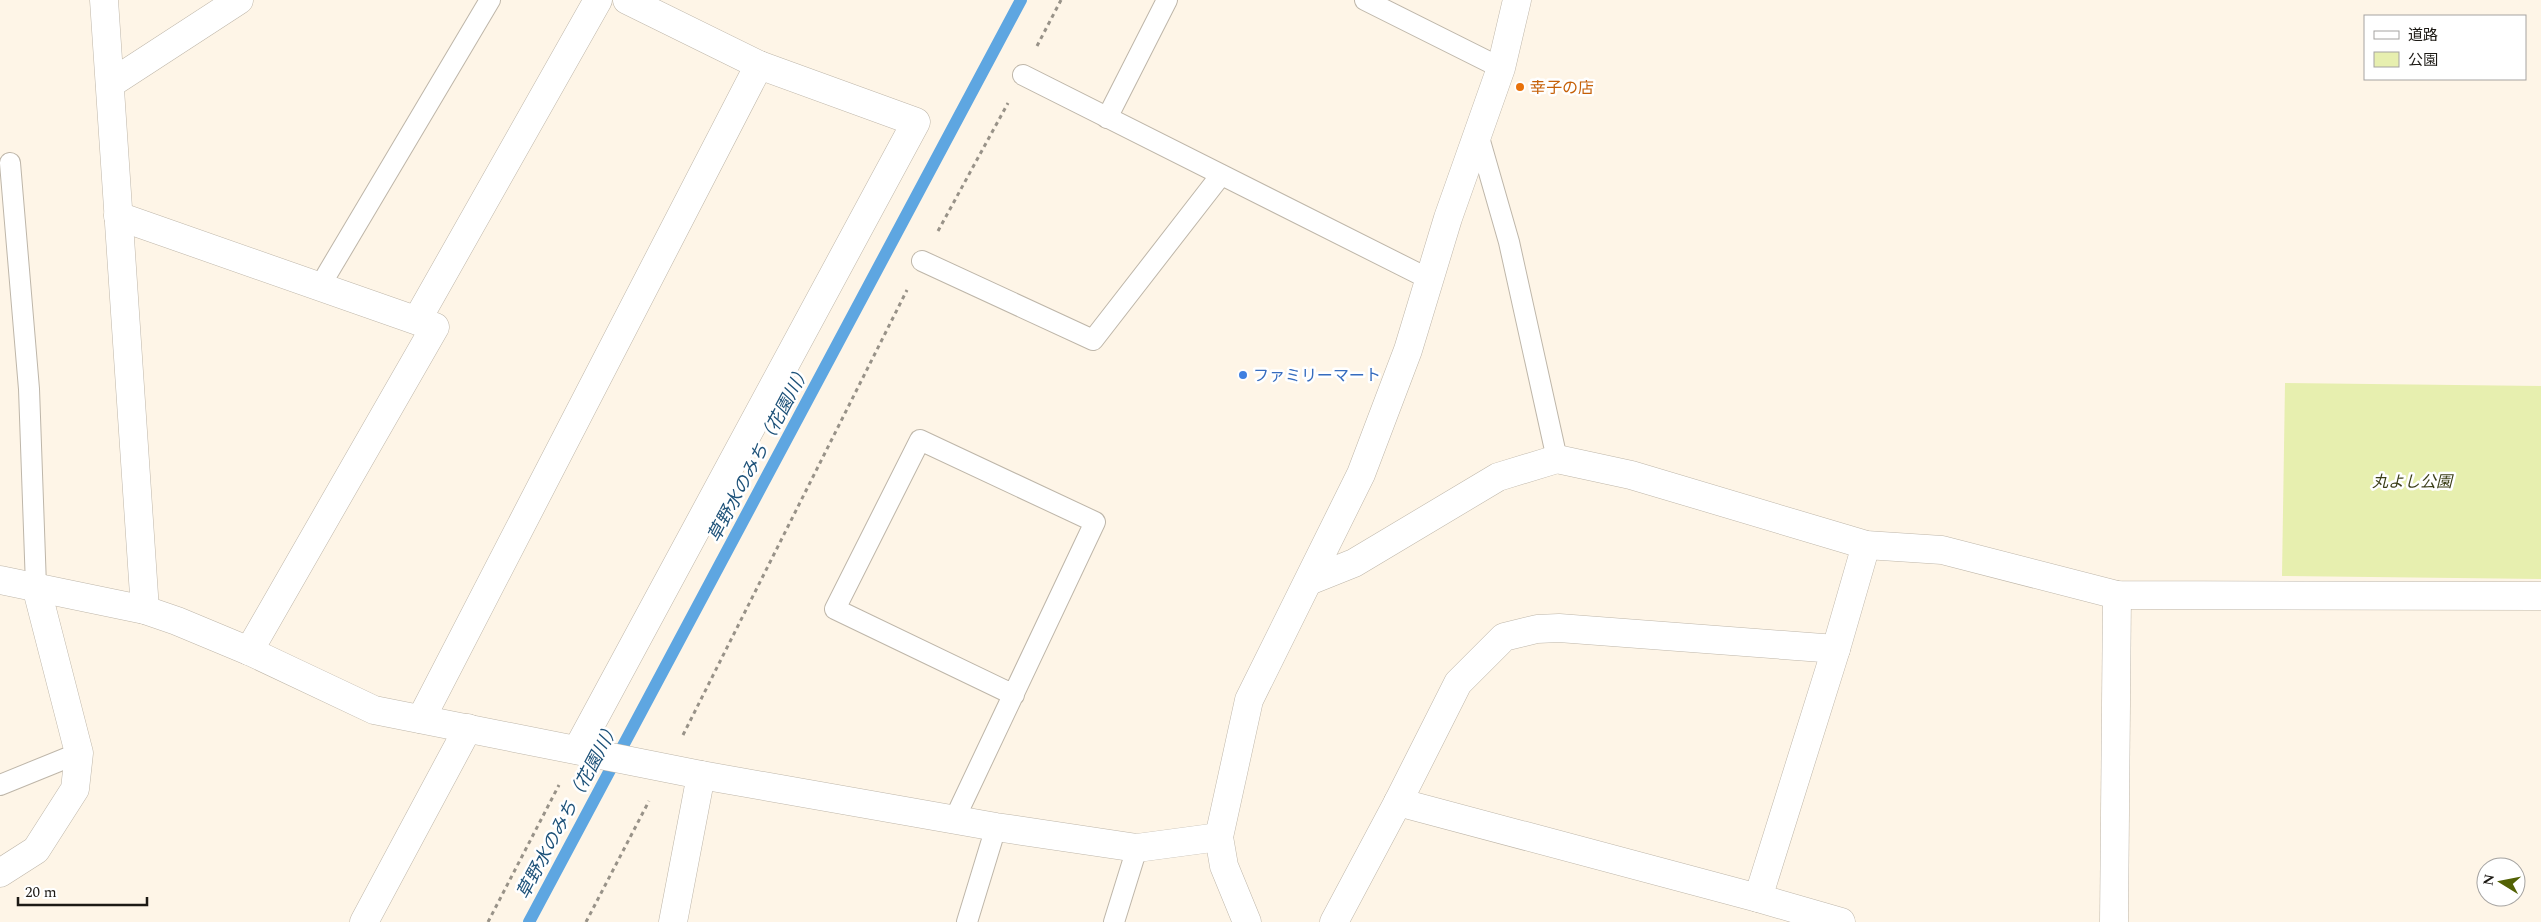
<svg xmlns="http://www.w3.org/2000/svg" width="2541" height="922" viewBox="0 0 2541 922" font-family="Spectral,'Noto Sans JP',serif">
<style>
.green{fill:#e7efaf}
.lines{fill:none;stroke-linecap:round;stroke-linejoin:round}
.stream{stroke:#5ea6e1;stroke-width:12}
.service-casing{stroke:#beb6a9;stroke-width:22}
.minor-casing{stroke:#beb6a9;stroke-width:29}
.tertiary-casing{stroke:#beb6a9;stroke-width:29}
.path{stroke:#989288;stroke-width:3;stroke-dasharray:4 4;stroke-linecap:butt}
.service{stroke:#fff;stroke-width:20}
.minor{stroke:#fff;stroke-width:28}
.tertiary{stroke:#fff;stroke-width:28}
.food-dot{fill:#e8710a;stroke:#fff;stroke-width:2}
.shop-dot{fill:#3f7fe0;stroke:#fff;stroke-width:2}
.labels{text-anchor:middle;stroke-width:5;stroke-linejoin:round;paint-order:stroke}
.food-label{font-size:16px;fill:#c56008;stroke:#fff;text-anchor:start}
.shop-label{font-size:16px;fill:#366cbe;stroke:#fff;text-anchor:start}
.park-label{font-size:16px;font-style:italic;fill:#3c3f19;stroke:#fff}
.water-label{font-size:18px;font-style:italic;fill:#1e5279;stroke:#fff}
</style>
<rect width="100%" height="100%" fill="#fef5e7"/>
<!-- green -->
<polygon class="green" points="2285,383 2541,386 2541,579 2282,576"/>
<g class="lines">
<!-- stream -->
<polyline class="stream" points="529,922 1021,0"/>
<!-- service casing -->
<g class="service-casing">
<g id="service">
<polyline points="1365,0 1501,68"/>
<polyline points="1023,75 1429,279"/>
<polyline points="1107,118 1167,0"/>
<polyline points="1478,134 1509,242 1557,459"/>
<polyline points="10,163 29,389 36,586"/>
<polyline points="922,261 1093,340 1221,175"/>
<polyline points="320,286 490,0"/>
<polyline points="0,785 79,753"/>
<polyline points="955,818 1095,522 920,440 835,609 1014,695"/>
<polyline points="967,922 996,827"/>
<polyline points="1114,922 1137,848"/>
</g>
</g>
<!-- minor casing -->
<g class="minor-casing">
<g id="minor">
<polyline points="104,0 145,610"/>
<polyline points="110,84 239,0"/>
<polyline points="118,216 435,327 249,651"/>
<polyline points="417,320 598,0"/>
<polyline points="1309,581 1354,563 1498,477 1557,459 1631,475 1866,545 1942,550 2117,595 2541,596"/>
<polyline points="421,719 759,65"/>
<polyline points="577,750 916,122 759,65 627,0"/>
<polyline points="1398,802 1758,898 1841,922"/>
<polyline points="0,873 36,850 75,789 79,753 36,586"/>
<polyline points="1758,898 1836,649 1866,545"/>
<polyline points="364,922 468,728"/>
<polyline points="673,922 701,775"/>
<polyline points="1334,922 1398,802 1458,683 1504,637 1537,629 1559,628 1836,649"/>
<polyline points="2114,922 2117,595"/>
</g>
</g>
<!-- tertiary casing -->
<g class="tertiary-casing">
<g id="tertiary">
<polyline points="0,580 145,610 177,621 249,651 374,710 701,775 996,827 1137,848 1219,837"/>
<polyline points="1247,922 1224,866 1219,837 1249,700 1361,474 1408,350 1448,218 1501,68 1517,0"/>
</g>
</g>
<!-- path -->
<g class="path">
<polyline points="1037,46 1061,0"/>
<polyline points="938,231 1008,103"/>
<polyline points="683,735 907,290"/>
<polyline points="488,922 559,785"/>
<polyline points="586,922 649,801"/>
</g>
<!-- service -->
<use href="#service" class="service"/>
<!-- minor -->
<use href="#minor" class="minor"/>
<!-- tertiary -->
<use href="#tertiary" class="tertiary"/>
</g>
<!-- markers -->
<circle class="food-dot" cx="1520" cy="87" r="5"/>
<circle class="shop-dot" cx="1243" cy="375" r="5"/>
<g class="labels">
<!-- food labels -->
<g class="food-label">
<text x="1530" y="93">幸子の店</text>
</g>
<!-- shop labels -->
<g class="shop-label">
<text x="1253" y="381">ファミリーマート</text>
</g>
<!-- park labels -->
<g class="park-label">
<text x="2412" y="487">丸よし公園</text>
</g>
<!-- water labels -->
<g class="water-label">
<text transform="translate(759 453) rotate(-62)" y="6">草野水のみち（花園川）</text>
<text transform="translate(568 810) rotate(-62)" y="6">草野水のみち（花園川）</text>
</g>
</g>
<!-- legend -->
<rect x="2364" y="15" width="162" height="65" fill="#ffffff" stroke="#a5a3a1"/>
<rect x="2374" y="31" width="25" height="8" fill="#ffffff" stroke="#a5a3a1"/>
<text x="2408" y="40" font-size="15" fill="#1d1a15">道路</text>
<rect x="2374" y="52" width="25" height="15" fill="#e7efaf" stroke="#a5a3a1"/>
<text x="2408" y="65" font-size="15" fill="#1d1a15">公園</text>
<!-- north arrow -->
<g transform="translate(2501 882) rotate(280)"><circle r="24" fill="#ffffff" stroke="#a5a3a1"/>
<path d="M0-4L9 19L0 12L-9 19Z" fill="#526104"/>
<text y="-8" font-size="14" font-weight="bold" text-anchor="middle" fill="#1d1a15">N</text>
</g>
<!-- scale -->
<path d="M18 897v8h129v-8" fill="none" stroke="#1d1a15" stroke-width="2.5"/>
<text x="25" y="897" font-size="15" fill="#1d1a15" stroke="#ffffff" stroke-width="4" paint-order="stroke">20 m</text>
</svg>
